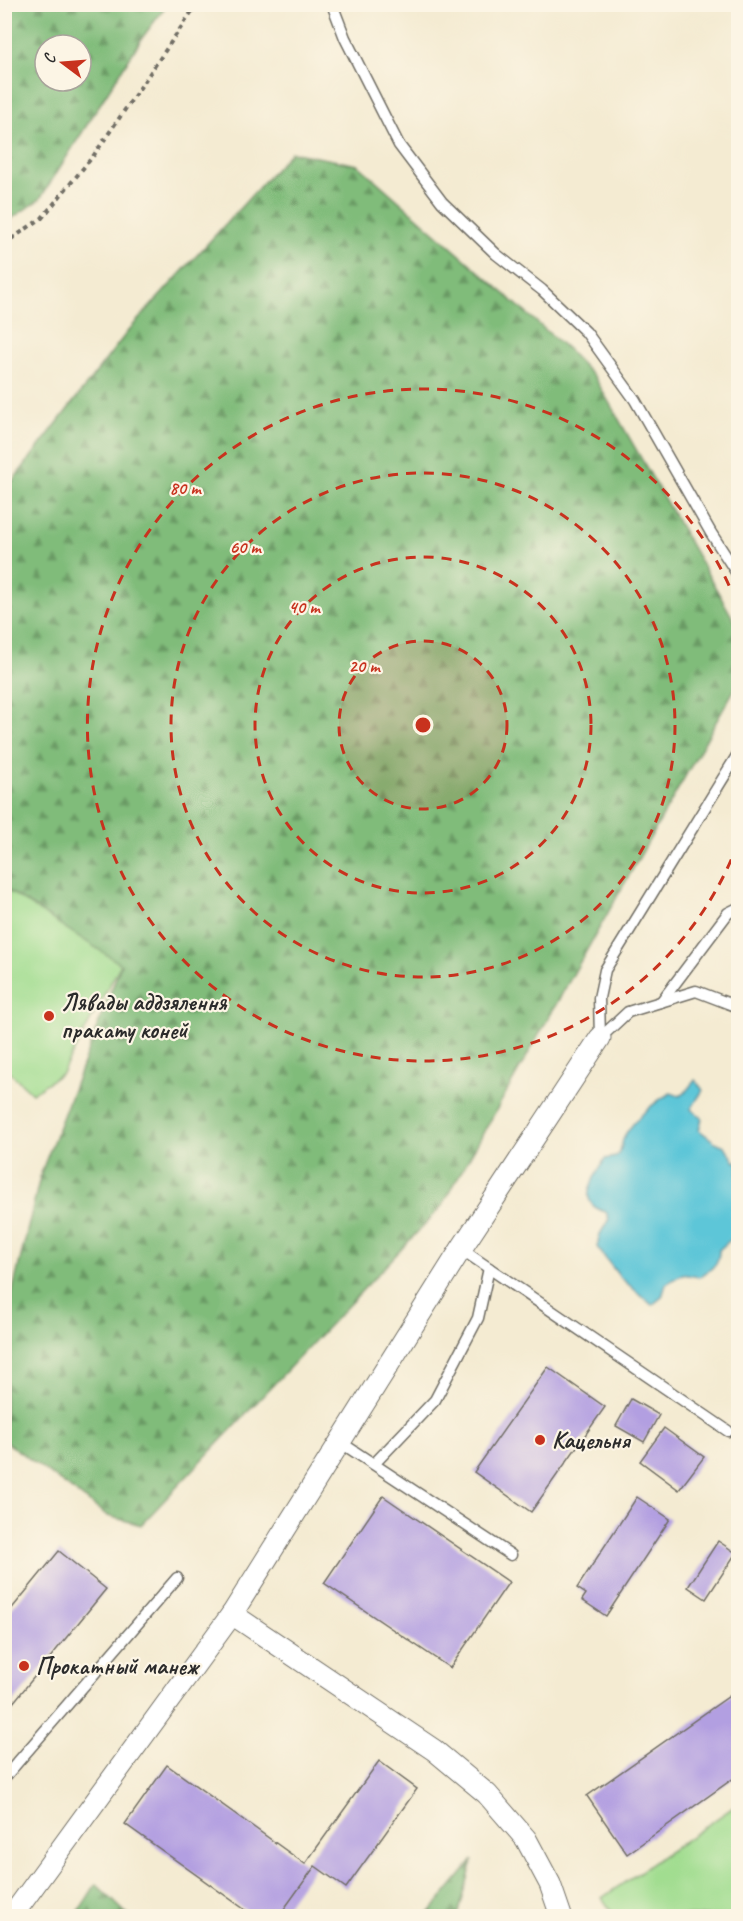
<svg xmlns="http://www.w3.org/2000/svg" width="743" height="1921" viewBox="0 0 743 1921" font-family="Caveat,sans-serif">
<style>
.forest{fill:url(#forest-firs);stroke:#567452;stroke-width:1.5;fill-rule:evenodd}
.pitch{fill:#a1dd90;stroke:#66845e;stroke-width:1.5}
.water{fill:#5dc6d8;stroke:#447882;stroke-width:1.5}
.building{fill:#b29fe1}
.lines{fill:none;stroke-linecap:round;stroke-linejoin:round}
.service-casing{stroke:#716e65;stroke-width:13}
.minor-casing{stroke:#716e65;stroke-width:23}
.path{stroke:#716e65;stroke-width:4;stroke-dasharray:4.5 4.5;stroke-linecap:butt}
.service{stroke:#fff;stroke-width:10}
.minor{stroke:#fff;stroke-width:21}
.ring{fill:none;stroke:#c8321e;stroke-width:3;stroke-dasharray:10 8}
.poi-dot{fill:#c8321e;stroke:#fcf5e5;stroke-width:2}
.labels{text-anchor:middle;stroke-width:4.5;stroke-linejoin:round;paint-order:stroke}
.poi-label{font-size:24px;font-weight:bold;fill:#2b2b2b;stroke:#fcf5e5;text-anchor:start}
.centre{fill:#c8321e;stroke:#fcf5e5;stroke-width:3}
.ring-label{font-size:18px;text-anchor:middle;font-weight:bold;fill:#c8321e;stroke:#fcf5e5;stroke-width:4.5;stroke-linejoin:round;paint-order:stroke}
</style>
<defs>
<pattern id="forest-firs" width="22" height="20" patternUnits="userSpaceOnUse" patternTransform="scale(1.5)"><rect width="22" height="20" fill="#80bc7a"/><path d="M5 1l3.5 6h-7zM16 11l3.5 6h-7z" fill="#699964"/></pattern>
</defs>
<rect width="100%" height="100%" fill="#fcf5e5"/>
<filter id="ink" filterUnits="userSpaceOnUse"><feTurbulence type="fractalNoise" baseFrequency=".0167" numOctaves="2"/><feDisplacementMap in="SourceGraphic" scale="12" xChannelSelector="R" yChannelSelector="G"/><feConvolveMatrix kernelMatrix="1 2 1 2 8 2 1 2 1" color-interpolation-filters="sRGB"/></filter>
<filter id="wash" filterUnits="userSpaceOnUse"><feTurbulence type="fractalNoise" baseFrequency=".008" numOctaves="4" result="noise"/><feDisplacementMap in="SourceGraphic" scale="24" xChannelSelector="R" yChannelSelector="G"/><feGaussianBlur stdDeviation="1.35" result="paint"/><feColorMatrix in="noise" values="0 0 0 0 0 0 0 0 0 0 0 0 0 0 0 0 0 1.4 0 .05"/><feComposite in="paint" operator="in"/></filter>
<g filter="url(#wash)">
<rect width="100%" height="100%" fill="#f4ebd2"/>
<!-- forest -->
<g class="forest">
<path d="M5,4L167,5L142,38L40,199L5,223ZM45,45H81V81H45Z"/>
<polygon points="291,152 358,165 567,349 595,378 738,627 738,683 442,1206 141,1525 108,1516 5,1441 5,1323 41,1173 121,965 5,888 5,496 11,483 128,331"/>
<polygon points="473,1860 458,1916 427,1916"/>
<polygon points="96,1884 129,1916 76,1916"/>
</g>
<!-- pitch -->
<g class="pitch">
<polygon points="4,888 121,964 62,1073 32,1093 5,1068"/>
<polygon points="738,1804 738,1916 615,1916 602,1898"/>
</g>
<!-- water -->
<path class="water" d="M695,1080L703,1090L691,1109L702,1118L699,1130L715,1142L725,1146L735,1162L738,1161V1233L719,1250C719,1266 711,1269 699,1277L682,1274L666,1284L662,1297L652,1305L619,1276L597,1247L600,1234L609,1219L606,1212C574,1203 594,1178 605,1159L616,1157C625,1146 620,1142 625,1135C635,1119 655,1101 671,1093L679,1096L684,1094Z"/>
<g id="blocks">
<!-- building -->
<g class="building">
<polygon points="548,1367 605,1407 531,1512 474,1472"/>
<polygon points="631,1399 659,1415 644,1442 616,1426"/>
<polygon points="664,1428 704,1457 679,1490 640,1461"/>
<polygon points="383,1496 509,1582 450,1668 324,1583"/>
<polygon points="637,1497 670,1519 606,1616 582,1600 586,1594 577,1588"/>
<polygon points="718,1541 736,1553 706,1599 688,1587"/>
<polygon points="59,1551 106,1589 4,1714 4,1618"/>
<polygon points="738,1690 738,1775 627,1854 587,1796"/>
<polygon points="379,1761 417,1789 346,1888 315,1866 279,1916 254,1916 125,1824 167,1765 305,1864"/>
</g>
</g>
</g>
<g filter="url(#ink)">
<use href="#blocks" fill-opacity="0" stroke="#716e65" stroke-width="1.5"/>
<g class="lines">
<!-- service casing -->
<g class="service-casing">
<g id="service">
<polyline points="332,4 345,38 399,145 442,202 496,254 542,290 586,332 635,400 711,533 738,575"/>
<polyline points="661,1002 728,913 738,908"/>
<polyline points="600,1038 599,998 605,970 738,754"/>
<polyline points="600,1038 628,1012 696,991 738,1007"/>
<polyline points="461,1249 728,1431"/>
<polyline points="340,1442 511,1555"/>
<polyline points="374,1464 435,1400 478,1318 489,1268"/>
<polyline points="4,1778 177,1578"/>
</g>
</g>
<!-- minor casing -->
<g class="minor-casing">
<g id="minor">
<polyline points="232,1614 461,1249 600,1038"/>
<polyline points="12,1916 232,1614 434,1750 487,1794 526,1839 550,1884 561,1916"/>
</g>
</g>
<!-- path -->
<polyline class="path" points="4,244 42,218 94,155 197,4"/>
<!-- service -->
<use href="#service" class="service"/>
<!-- minor -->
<use href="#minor" class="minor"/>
</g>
</g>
<!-- distance rings -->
<circle cx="423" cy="725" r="84" fill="#c8321e" fill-opacity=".12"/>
<g class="ring">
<circle cx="423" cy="725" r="84"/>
<circle cx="423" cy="725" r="168"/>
<circle cx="423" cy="725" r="252"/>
<path d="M738 843A336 336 0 1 1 738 607"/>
</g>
<!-- markers -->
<g class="poi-dot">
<circle cx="49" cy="1016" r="6"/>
<circle cx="540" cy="1440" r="6"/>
<circle cx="24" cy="1666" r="6"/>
</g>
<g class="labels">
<!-- poi labels -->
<g class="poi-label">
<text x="61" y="1010">Лявады аддзялення<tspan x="61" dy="28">пракату коней</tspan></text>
<text x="552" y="1448">Кацельня</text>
<text x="36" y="1674">Прокатный манеж</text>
</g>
</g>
<circle cx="423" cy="725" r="9" class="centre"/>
<g class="ring-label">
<text x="185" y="494">80 m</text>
<text x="245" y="553">60 m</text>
<text x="304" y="613">40 m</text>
<text x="364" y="672">20 m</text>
</g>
<!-- margin -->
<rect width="743" height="1921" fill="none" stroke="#fcf5e5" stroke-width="24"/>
<!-- north arrow -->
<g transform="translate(63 63) rotate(286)"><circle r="28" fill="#fcf5e5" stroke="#a8a49b" stroke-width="1.5"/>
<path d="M0-4.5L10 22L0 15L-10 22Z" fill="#c8321e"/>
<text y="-9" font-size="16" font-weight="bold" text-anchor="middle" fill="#2b2b2b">С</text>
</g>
</svg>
